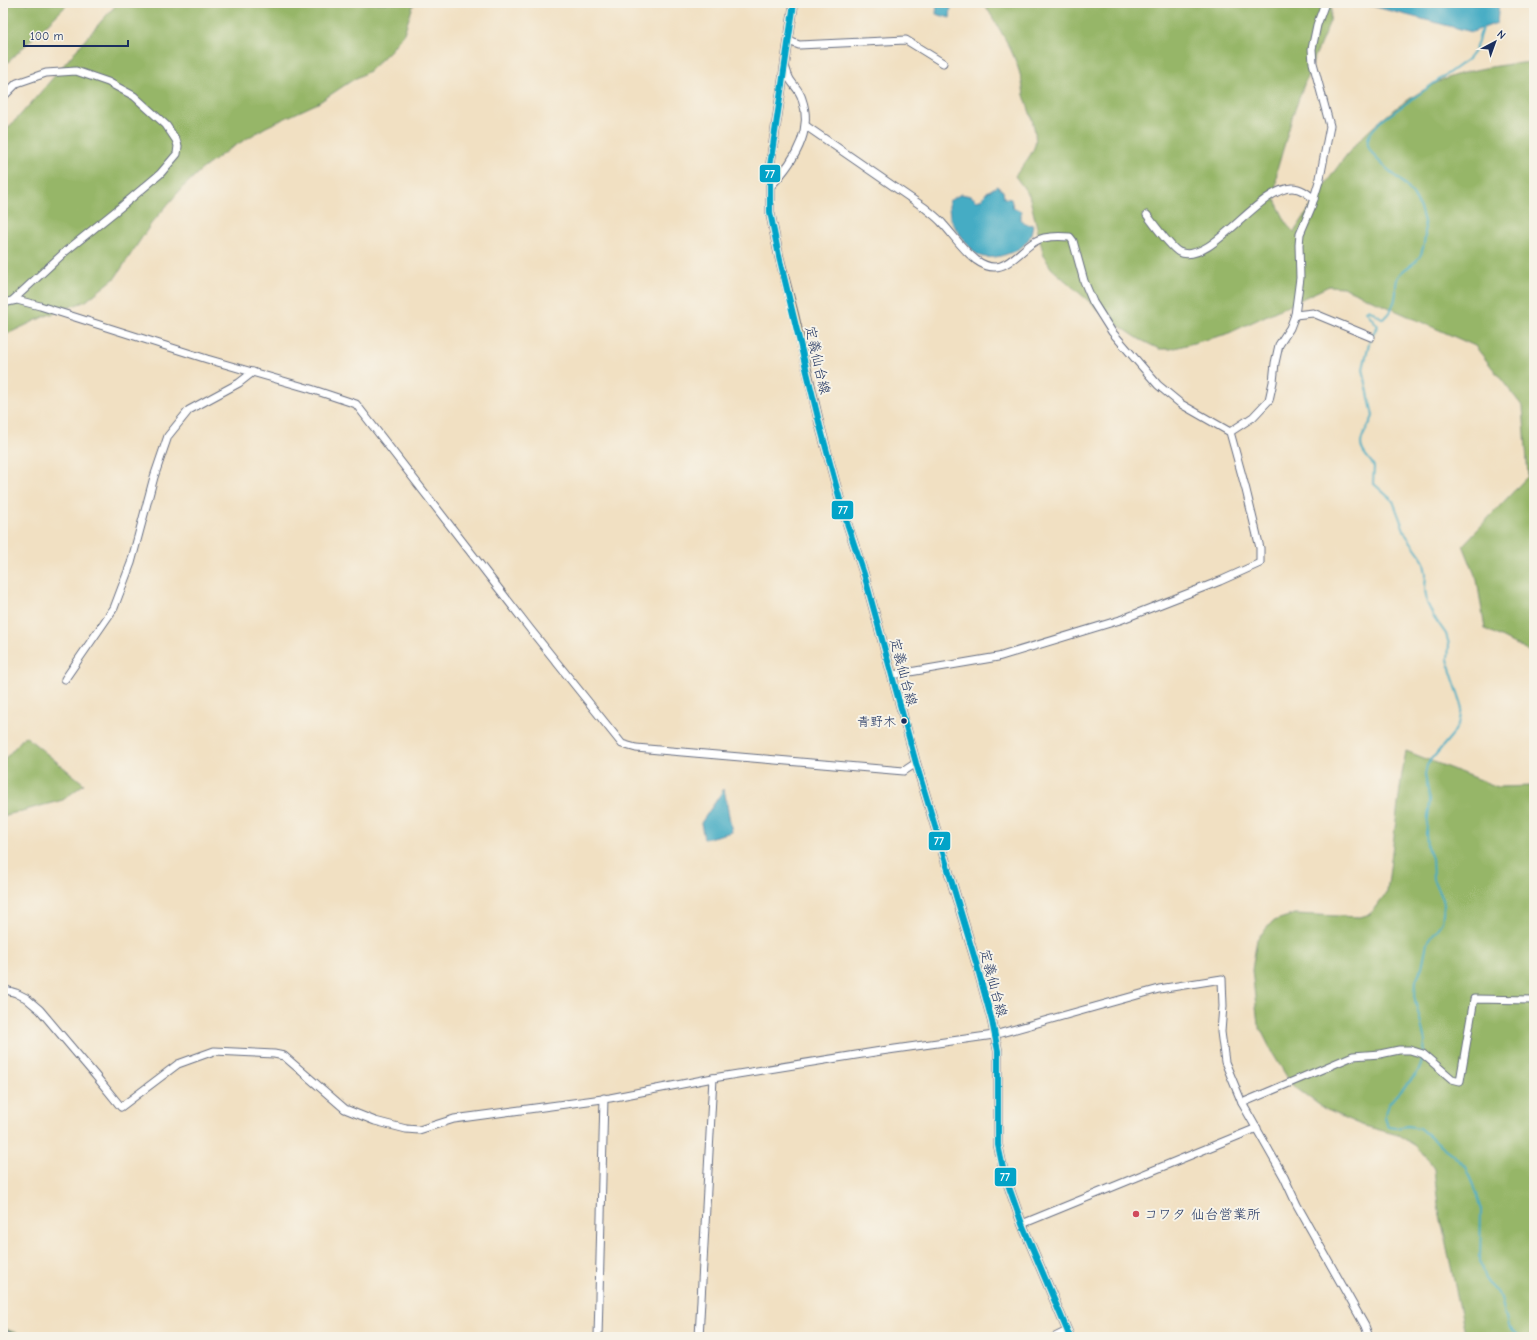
<svg xmlns="http://www.w3.org/2000/svg" width="1537" height="1340" viewBox="0 0 1537 1340" font-family="'Comic Neue','Klee One',sans-serif">
<style>
.forest{fill:#96b668;stroke:#587263}
.water{fill:#45acc4;stroke:#306e91}
.lines{fill:none;stroke-linecap:round;stroke-linejoin:round}
.stream{stroke:#45acc4;stroke-width:2}
.minor-casing{stroke:#666d81;stroke-width:9}
.major-casing{stroke:#666d81;stroke-width:10}
.minor{stroke:#fff;stroke-width:7}
.major{stroke:#e9c769;stroke-width:8}
.bus-1-casing{stroke:#f7f3e8;stroke-width:9}
.bus-1{stroke:#01a3c8;stroke-width:6}
.bus-dot{fill:#1b2f5e;stroke:#f7f3e8;stroke-width:1.5}
.poi-dot{fill:#d1495b;stroke:#f7f3e8;stroke-width:1.5}
.labels{text-anchor:middle;stroke-width:4;stroke-linejoin:round;paint-order:stroke}
.bus-label{font-size:13px;fill:#1b2f5e;stroke:#f7f3e8;text-anchor:end}
.street-label{font-size:14px;fill:#1b2f5e;stroke:#f7f3e8}
.poi-label{font-size:14px;fill:#1b2f5e;stroke:#f7f3e8;text-anchor:start}
.line-badge{stroke:#f7f3e8;stroke-width:1.5}
.badge-label{font-size:11px;text-anchor:middle;font-weight:bold;fill:#fff}
</style>
<rect width="100%" height="100%" fill="#f7f3e8"/>
<filter id="ink" filterUnits="userSpaceOnUse"><feTurbulence type="fractalNoise" baseFrequency=".025" numOctaves="2"/><feDisplacementMap in="SourceGraphic" scale="8" xChannelSelector="R" yChannelSelector="G"/><feConvolveMatrix kernelMatrix="1 2 1 2 8 2 1 2 1" color-interpolation-filters="sRGB"/></filter>
<filter id="wash" filterUnits="userSpaceOnUse"><feTurbulence type="fractalNoise" baseFrequency=".012" numOctaves="4" result="noise"/><feDisplacementMap in="SourceGraphic" scale="16" xChannelSelector="R" yChannelSelector="G"/><feGaussianBlur stdDeviation="0.9" result="paint"/><feColorMatrix in="noise" values="0 0 0 0 0 0 0 0 0 0 0 0 0 0 0 0 0 1.4 0 .05"/><feComposite in="paint" operator="in"/></filter>
<g filter="url(#wash)">
<rect width="100%" height="100%" fill="#f1e0c2"/>
<!-- forest -->
<g class="forest">
<polygon points="3,3 69,3 3,67"/>
<path d="M118,3H414L404,33L390,51L369,71L351,81L318,103L266,127L228,150L201,170L182,188L151,224L115,278L86,301L43,317L3,336V133C44,92 78,45 118,3Z"/>
<path d="M984,3H1332L1330,21L1309,71L1293,115L1277,170L1275,200L1288,226L1294,232C1314,203 1332,171 1355,145C1377,120 1425,84 1456,75C1482,67 1508,64 1534,62V654L1485,629L1477,580L1463,545L1528,476L1523,407L1475,346L1343,287L1329,286L1227,334L1171,349H1159L1139,339L1109,319L1051,268L1044,256L1029,195L1015,176C1021,168 1032,155 1035,145C1038,132 1028,108 1024,95C1023,88 1022,81 1020,74C1013,48 997,26 984,3Z"/>
<polygon points="25,736 84,784 63,800 3,816 3,761"/>
<polygon points="1406,751 1498,787 1534,786 1534,1337 1466,1337 1438,1206 1434,1169 1427,1158 1416,1146 1398,1135 1361,1125 1326,1110 1292,1085 1273,1054 1258,1024 1252,970 1257,939 1273,921 1295,914 1360,917 1370,914 1387,892 1401,780"/>
<polygon points="3,1328 27,1337 3,1337"/>
</g>
<!-- water -->
<g class="water">
<polygon points="937,3 950,3 951,7 950,18 936,14"/>
<polygon points="1368,3 1499,3 1497,23 1472,32 1368,5"/>
<path d="M997,186L1003,191L1004,198L1011,199L1013,207L1021,211V220L1026,224L1033,225C1032,230 1031,236 1028,240C1021,252 993,261 980,256C972,253 955,228 951,220C949,213 949,208 949,201L961,194L971,196L977,201L982,199L987,192Z"/>
<polygon points="724,789 732,832 704,839 701,823"/>
</g>
<g class="lines">
<!-- stream -->
<g class="stream">
<path d="M1372,335L1378,326L1366,311L1369,309L1383,319C1391,312 1395,304 1396,293C1396,286 1395,281 1399,275C1405,267 1417,264 1421,254C1425,245 1426,232 1424,222C1421,208 1416,197 1407,187C1397,175 1364,155 1368,139C1369,132 1376,127 1380,122L1468,59L1475,50L1483,25"/>
<path d="M1370,339L1363,369L1373,416C1370,427 1356,439 1363,451C1366,457 1372,461 1374,467L1373,483L1393,501L1406,535L1421,556L1424,563L1426,574L1425,589L1427,603L1434,617L1446,634L1449,644L1448,659L1451,672L1462,705L1460,721L1453,734L1427,765L1425,775L1430,801L1426,833L1427,847L1432,858L1433,879L1444,904L1442,922L1427,943L1422,967L1416,980L1415,1000L1425,1041L1424,1052"/>
<path d="M1423,1056C1422,1061 1421,1067 1418,1071C1410,1087 1373,1105 1389,1127L1396,1128L1408,1126L1419,1128L1437,1143L1452,1154L1466,1167L1474,1185L1481,1207L1480,1262L1483,1273L1485,1279L1496,1290L1501,1299L1508,1325L1520,1337"/>
</g>
</g>
</g>
<g filter="url(#ink)">
<g class="lines">
<!-- minor casing -->
<g class="minor-casing">
<g id="minor">
<polyline points="789,41 799,45 906,40 943,63"/>
<polyline points="3,97 17,83 46,73 76,71 108,82 134,96 166,125 176,140 178,146 177,154 160,174 122,206 66,251 13,300"/>
<path d="M806,126L925,208C931,213 938,218 943,224C955,237 961,248 976,260C1002,279 1014,255 1034,242C1043,236 1059,236 1070,237L1073,241L1084,281L1093,302L1112,332L1158,385L1181,404L1230,432L1246,490L1260,548V563L1220,581L1120,620L998,657L892,675"/>
<path d="M770,187C792,164 814,132 802,99C800,91 795,87 791,81C788,77 787,71 785,66"/>
<path d="M1147,215C1153,223 1171,248 1179,252C1212,266 1257,188 1292,188C1301,188 1308,194 1314,199"/>
<polyline points="3,303 17,300 40,306 207,359 311,389 356,404 530,629 622,744 636,748 904,771 916,763"/>
<polyline points="1295,315 1313,313 1371,337"/>
<polyline points="1230,432 1253,417 1269,400 1273,382 1275,363 1279,345 1290,328 1295,315 1300,278 1299,245 1300,234 1311,208 1320,178 1330,126 1313,63 1312,49 1317,25 1325,3"/>
<polyline points="65,679 114,608 131,563 154,477 168,436 189,410 239,383 253,372"/>
<polyline points="3,989 16,993 26,998 40,1010 95,1075 121,1107 178,1064 214,1051 274,1054 284,1056 345,1109 375,1121 406,1129 419,1130 454,1119 610,1098 713,1078 881,1051 994,1035 1159,989 1222,979 1223,1006 1221,1032 1225,1062 1242,1103 1284,1177 1297,1205 1365,1326 1369,1337"/>
<polyline points="1242,1103 1353,1056 1380,1054 1399,1050 1410,1050 1423,1054 1452,1079 1460,1081 1474,999 1534,1000"/>
<polyline points="1022,1224 1257,1128"/>
<polyline points="3,1335 8,1337"/>
<polyline points="598,1337 604,1098"/>
<polyline points="699,1337 713,1078"/>
<polyline points="1055,1337 1067,1331"/>
</g>
</g>
<!-- major casing -->
<g class="major-casing">
<polyline id="major" points="794,3 770,166 770,212 779,256 794,314 820,426 843,511 864,574 916,763 977,966 992,1021 998,1051 998,1145 1004,1173 1022,1224 1070,1337"/>
</g>
<!-- minor -->
<use href="#minor" class="minor"/>
<!-- major -->
<use href="#major" class="major"/>
<!-- bus-1 casing -->
<g class="bus-1-casing">
<polyline id="bus-1" points="794,3 770,166 770,212 779,256 820,426 843,511 864,574 916,763 977,966 992,1021 998,1051 998,1145 1004,1173 1022,1224 1070,1337"/>
</g>
<!-- bus-1 -->
<use href="#bus-1" class="bus-1"/>
</g>
</g>
<!-- markers -->
<circle class="bus-dot" cx="904" cy="721" r="3.5"/>
<circle class="poi-dot" cx="1136" cy="1214" r="4"/>
<g class="labels">
<!-- bus labels -->
<g class="bus-label">
<text x="896" y="726">青野木</text>
</g>
<!-- street labels -->
<g class="street-label">
<text transform="translate(818 360) rotate(77)" y="5">定義仙台線</text>
<text transform="translate(904 672) rotate(75)" y="5">定義仙台線</text>
<text transform="translate(994 983) rotate(75)" y="5">定義仙台線</text>
</g>
<!-- poi labels -->
<g class="poi-label">
<text x="1144" y="1219">コワタ 仙台営業所</text>
</g>
</g>
<g class="line-badge">
<rect x="759" y="164" width="22" height="19" rx="4" fill="#01a3c8"/>
<rect x="831" y="500" width="23" height="20" rx="4" fill="#01a3c8"/>
<rect x="928" y="831" width="23" height="20" rx="4" fill="#01a3c8"/>
<rect x="994" y="1167" width="23" height="20" rx="4" fill="#01a3c8"/>
</g>
<g class="badge-label">
<text x="770" y="178">77</text>
<text x="843" y="514">77</text>
<text x="939" y="845">77</text>
<text x="1005" y="1181">77</text>
</g>
<!-- margin -->
<rect width="1537" height="1340" fill="none" stroke="#f7f3e8" stroke-width="16"/>
<!-- north arrow -->
<g transform="translate(1495 42) rotate(41)" stroke="#f7f3e8" stroke-width="3" paint-order="stroke">
<path d="M0-3L7 15L0 10L-7 15Z" fill="#1b2f5e"/>
<text y="-6" font-size="11" font-weight="bold" text-anchor="middle" fill="#1b2f5e">N</text>
</g>
<!-- scale -->
<path d="M24 40v6h104v-6" fill="none" stroke="#1b2f5e" stroke-width="2"/>
<text x="30" y="40" font-size="12" fill="#1b2f5e" stroke="#f7f3e8" stroke-width="3" paint-order="stroke">100 m</text>
</svg>
